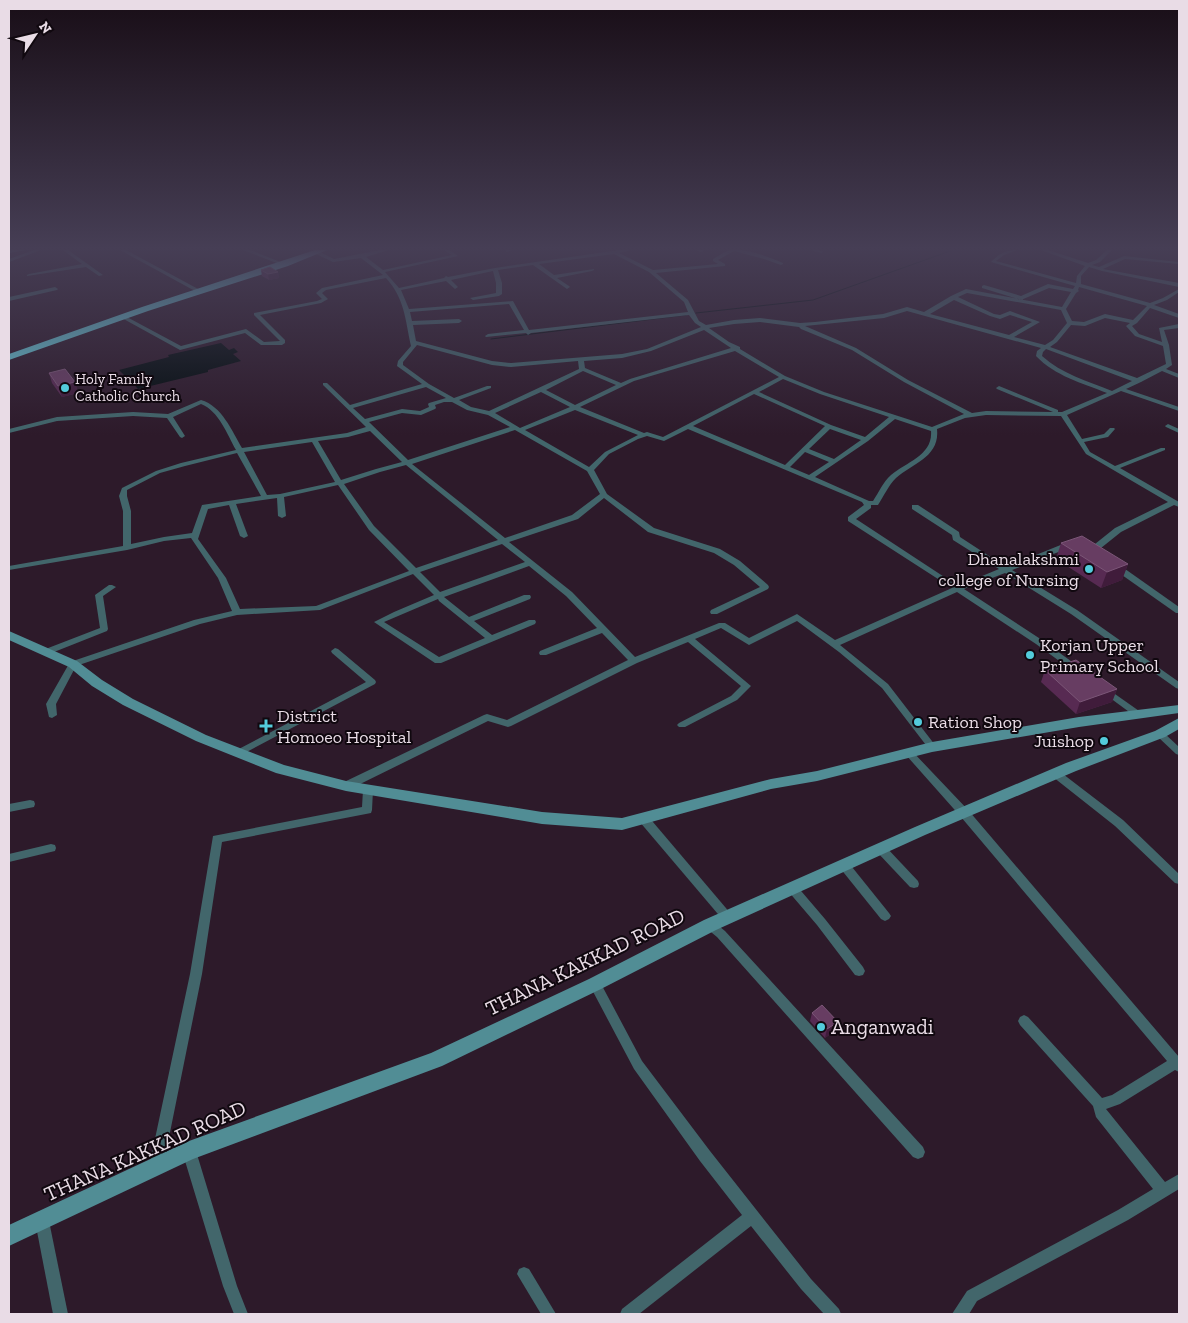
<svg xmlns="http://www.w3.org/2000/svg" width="1188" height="1323" viewBox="0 0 1188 1323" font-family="'Zilla Slab',serif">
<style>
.water{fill:#020c0e}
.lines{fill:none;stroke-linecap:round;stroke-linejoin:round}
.stream{stroke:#020c0e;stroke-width:1}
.street{fill:#42666b;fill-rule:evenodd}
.secondary{fill:#518d95;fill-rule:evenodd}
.highway{fill:#65c6d3;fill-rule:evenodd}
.wall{fill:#572a52}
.shaded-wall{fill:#401c3b}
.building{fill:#673d62;stroke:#7b5677}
.poi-dot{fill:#53cbdb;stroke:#10080f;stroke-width:2}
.labels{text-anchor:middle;stroke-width:4;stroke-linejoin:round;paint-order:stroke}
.far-poi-label{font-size:15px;fill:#e9dce6;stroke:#10080f;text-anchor:start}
.poi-label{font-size:18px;fill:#e9dce6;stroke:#10080f;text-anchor:start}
.near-street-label{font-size:21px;fill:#e9dce6;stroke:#10080f}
.near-poi-label{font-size:21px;fill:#e9dce6;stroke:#10080f;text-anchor:start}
</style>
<rect width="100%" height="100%" fill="#2d1a2a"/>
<!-- water -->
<polygon class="water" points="221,343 229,350 234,348 238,352 233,354 241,361 208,370 208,372 138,389 131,381 127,382 123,378 126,377 119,370 169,357 168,355"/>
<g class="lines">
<!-- stream -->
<g class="stream">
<polyline points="696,313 813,300 953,250"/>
<polyline points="491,339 686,315"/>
</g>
<!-- street -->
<g class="street">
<polygon points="34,250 41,250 9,262 9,259"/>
<polygon points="63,250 68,250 103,275 99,276 86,267 27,276 27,275 29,274 82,264"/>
<polygon points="120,250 126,250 200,290 195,291"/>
<polygon points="243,250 250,250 283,263 279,264"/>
<path d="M380,250H388L366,257L383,270L452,255L444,250H449L458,256L385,272L399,288L444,278L446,276L448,277L495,268L619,250H631L619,253L653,270L718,264L713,261V259C719,256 725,251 731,250C746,248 769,257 783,263V264L781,265L764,259L734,251L718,260L725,264V266L656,273L688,300L699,321L706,325L734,320L760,318L800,323L815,322L883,314L907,307L924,312L951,296L966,289L1062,307L1071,292L1049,288L1021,300L982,288V286L984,285L1021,296L1048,284L1073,289L1075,286L991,262C999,254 1005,250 1017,250L1004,255L996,261L1076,283L1077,276L1085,266L1041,250H1048L1088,263L1096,260L1107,250H1112L1100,262L1092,265L1099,267L1124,256L1179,262V264L1125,259L1103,269L1179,283V287L1102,271L1089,267L1081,276V284L1150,303L1163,298L1179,289V292L1167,300L1154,305L1179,314V318L1150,308L1137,323L1132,326L1139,334L1162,342L1159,328L1179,324V328L1164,330L1169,345L1172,365L1166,369L1179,374V378L1162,371L1141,382L1126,389L1179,407V411L1121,391L1067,415L1082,439L1104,434L1110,428H1114L1115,429L1108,437L1084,442L1090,452L1115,466L1161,448H1165V450L1120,468L1179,502V507L1174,505L1121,532L1096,552H1090L1089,550L1090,548L1115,528L1168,502L1086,454L1061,416L986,415L965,418L937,429C940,457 913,463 896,478C888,486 884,496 878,505H871V508L856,519L958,586L999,569L953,540L952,535L912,509V505H918L959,532L960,537L1006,567L1068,542H1074L1075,544L1074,546L1012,570L1077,610L1179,682V689L1176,688L1071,614L1005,573L964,589L1042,640L1079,667L1080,669L1079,671H1073L1036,644L957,592L840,645L888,684L935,745L937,747L935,749H929L882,688L839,652L797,621L749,645L721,628L695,639L751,686L737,700L685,727H679L677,725L679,723L731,696L741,686L688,642L637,663L511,726L508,727L488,721L350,789H342L341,786L342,783L484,715L487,714L507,720L628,660L602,633L546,655H540L539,653L540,651L597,628L566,596L529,566L444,597L469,617L524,595H530L531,597L530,599L474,621L492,635L529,620H535L536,622L535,624L441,663H435L374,622L394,612L434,595L413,574L320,610L237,615L200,624L76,666L56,704L57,715L52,718L49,717L46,704L70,662L194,620L232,611L218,578L191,538L164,541L127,550L9,570V566L123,546V511L119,496L122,488L156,471L181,463L236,450C227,434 219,411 201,404L173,417L185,436L182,438L180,437L167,418L133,416L57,421L9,433V429L57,417L133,412L168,414L201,400C222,406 232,431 242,448L347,433L366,427L323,385V383H327L350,405L422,384L397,366L398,361L411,346C405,319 405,299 386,278L326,290L322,293L328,299L321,303L260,315L285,340V343L282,345H261L245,333L180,350L120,317L125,316L181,346L246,329L264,342L280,341L254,315V313L317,301L322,299L316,293L322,288L383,275L361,258L333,262L316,254V252H320L334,259ZM614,254L649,272L684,302L688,312L529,330L513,301L409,309L401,290L446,281L455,289L458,287L451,280L493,271L496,283V293L470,298L473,300L499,296L502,294V283L498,270L533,265L567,289L570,287L569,286L557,278L592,271L594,270V269L554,275L539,264ZM1079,287L1147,306L1133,320L1105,314L1084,322L1072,321L1066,309L1076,293L1079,291L1078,290ZM967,293L1061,310L1067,323L1053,340L1045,345L1014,337L1040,322L1010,311L1000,315L994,314L958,297ZM954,300L990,316L1000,319L1010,315L1032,322L1009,335L930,314ZM509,304L524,330L488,334L485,336L486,337L526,333L528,335L531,333L689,315L695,323L701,327L647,349L622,354L511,363L492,361L416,341L413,325L459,323L462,321L459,319L412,321L410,312ZM907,311L1041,348L1037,351L1036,356C1055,376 1082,383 1107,393L1062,412H1058V410L999,386L996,388L997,389L1053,412L986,411L972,413L908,380L856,348L805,326L884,318ZM1105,318L1130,323L1126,326L1135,336L1163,346L1166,364L1137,378L1050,347L1057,342L1071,325L1085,326ZM760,322L799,327L801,329L852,350L904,382L964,414L932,427L824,392L785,376L740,349V347L729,342L709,328L734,324ZM704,330L731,348L630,379L621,383L585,368L584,361L622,358L651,351ZM417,345L492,365L511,367L578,361L579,369L489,411L471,407L459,400L491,388V386H487L454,398L429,384L403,365V362ZM1046,349L1132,381L1112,391C1087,381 1062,374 1042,356L1043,352ZM735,351L779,377L663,437L647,432L644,433L580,407L634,381ZM583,371L616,385L575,405L546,390ZM783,379L820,394L889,417L865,437L831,425L759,392ZM426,387L446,398L429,403L428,404L429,407L420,411L402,409L365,419L353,408ZM541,392L570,407L520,428L495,413ZM754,394L825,426L785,465L693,426ZM444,402H452L467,410L488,415L510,427L408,460L369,422L402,413L421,415L435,409L436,408L435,405ZM575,410L638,435L605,452L589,467L525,430ZM895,419L931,431C933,455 907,462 891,475C883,482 879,492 873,501H869L815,477L868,441ZM688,429L862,502L864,505L848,517V521L952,588L835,640L797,614L749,638L725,623H719L635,657L572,592L509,542L578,519L604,498L648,532L714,553L734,565L760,587L711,610L710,612L711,614H717L768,589L769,587L768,585L740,561L720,549L654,528L607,494L594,470L609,454L638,439L647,436L664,441ZM830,429L861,440L834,459L809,449ZM515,430L587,471L600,494L572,515L505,538L412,464ZM370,431L402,462L376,469L341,480L318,441L348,437ZM312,442L335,482L280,494L267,495L244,452ZM805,452L829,462L809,475L790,467ZM237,453L261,496L202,505L192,533L164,537L131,544V511L127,496V490L160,473L185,466ZM406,465L498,540L416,568L374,526L344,484L380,472ZM338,485L369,530L409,571L316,606L240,609L226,578L198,539L208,509L229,505L240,536L244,538L248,536L236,504L277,498L278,516L282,518L286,516L284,497ZM502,544L525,562L440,592L420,572ZM438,599L439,601L485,638L439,657L384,622Z"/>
<polygon points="506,250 513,250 506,252"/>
<polygon points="696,250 703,250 703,251 701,252"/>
<polygon points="811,250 819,250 823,252 821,253"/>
<polygon points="55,287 58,289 57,290 9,301 9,297"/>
<polygon points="1168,424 1179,429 1179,433 1166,427 1165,426"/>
<polygon points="1112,564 1118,564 1179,607 1179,613 1176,613 1112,568 1111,566"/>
<polygon points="109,585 112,585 116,587 103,596 108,629 107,631 49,654 43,654 42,652 43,650 100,628 95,595"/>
<polygon points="335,648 338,649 375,680 376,682 375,684 241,755 235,755 233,753 235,751 366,682 332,653 331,651"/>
<polygon points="1105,687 1142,713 1144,715 1142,717 1136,717 1102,692 1100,690 1102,688"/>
<polygon points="1160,731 1163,732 1179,747 1179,755 1176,754 1157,736 1155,734 1157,732"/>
<polygon points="909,750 912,751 969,811 1179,1057 1179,1072 1175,1070 1120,1104 1106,1109 1165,1182 1179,1174 1179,1189 1128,1220 977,1301 969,1314 952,1314 967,1291 1118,1210 1153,1189 1096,1117 1093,1106 1020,1025 1018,1021 1020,1017 1024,1015 1028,1017 1102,1098 1112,1095 1167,1061 961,817 906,755 904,753 906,751"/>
<polygon points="1056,770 1059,771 1123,820 1179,874 1179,884 1175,883 1115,826 1053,777 1051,774 1053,771"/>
<polygon points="368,786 372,787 373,790 372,810 371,813 222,842 202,974 163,1167 161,1172 156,1174 151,1172 149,1167 190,974 213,836 362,807 363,790 364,787"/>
<polygon points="30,800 34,801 35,804 34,807 9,812 9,804"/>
<polygon points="643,814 647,815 731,914 733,917 731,920 727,922 723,920 639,821 638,818 639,815"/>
<polygon points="51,844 55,845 56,848 55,851 9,862 9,854"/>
<polygon points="881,845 885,846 918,881 919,884 918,887 914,888 910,887 877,852 876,849 877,846"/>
<polygon points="844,861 848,862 889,913 891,916 889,919 885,921 881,919 840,868 839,865 840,862"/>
<polygon points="792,884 796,885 825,919 863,967 865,971 863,975 859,976 855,975 817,925 788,891 787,888 788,885"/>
<polygon points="710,920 714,922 725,931 923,1147 925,1152 923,1157 918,1159 913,1157 717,937 706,928 704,925 706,922"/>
<polygon points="595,979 599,980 642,1061 710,1151 811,1279 839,1309 841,1314 824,1314 801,1289 751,1226 639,1314 620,1314 622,1309 742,1215 700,1161 634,1069 589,984 591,980"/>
<polygon points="189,1144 194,1146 196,1151 237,1286 248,1314 234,1314 223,1286 182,1151 184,1146"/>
<polygon points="42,1214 47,1216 49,1221 68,1314 53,1314 35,1221 37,1216"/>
<polygon points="524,1267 529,1269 556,1314 541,1314 517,1274 519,1269"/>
</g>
<!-- secondary -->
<g class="secondary">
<polygon points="9,250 26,250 9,253"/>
<polygon points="9,631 77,661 102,680 133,699 206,735 284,765 346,781 542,812 622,818 771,779 817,771 932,742 1079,717 1179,705 1179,713 1079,727 932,752 817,781 771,789 622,830 542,824 346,791 276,773 196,741 123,705 92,686 69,667 9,640"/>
<polygon points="1179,718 1179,729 1165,737 1076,771 925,835 716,930 601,989 442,1066 193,1159 9,1246 9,1225 189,1141 431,1053 589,979 704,920 915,827 1066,763 1155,731"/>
</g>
<!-- highway -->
<polygon class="highway" points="315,250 327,250 288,266 148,311 9,360 9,354 142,307"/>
</g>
<!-- wall -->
<g class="wall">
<polygon points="261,270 278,272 279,278 269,280 262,276"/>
<polygon points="49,373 75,382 78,393 62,397 52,383"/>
<polygon points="1061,543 1128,564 1122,580 1101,588 1056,559"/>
<polygon points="1045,670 1117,689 1112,702 1076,714 1041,682"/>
<polygon points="812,1013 836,1030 825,1038 810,1021"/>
</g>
<!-- shaded-wall -->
<g class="shaded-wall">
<polygon points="278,272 279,278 269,280 268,274"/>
<polygon points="75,382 78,393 62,397 58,386"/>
<polygon points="1128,564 1122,580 1101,588 1107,572"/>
<polygon points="1117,689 1112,702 1076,714 1080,702"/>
<polygon points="838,1022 836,1030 825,1038 827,1029"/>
</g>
<!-- building -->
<g class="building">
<polygon points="270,267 278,272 268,274 261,270"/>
<polygon points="65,369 75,382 58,386 49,373"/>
<polygon points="1082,536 1128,564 1107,572 1061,543"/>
<polygon points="1076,660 1117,689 1080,702 1045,670"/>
<polygon points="822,1005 838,1022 827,1029 812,1013"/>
</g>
<!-- sky -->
<linearGradient id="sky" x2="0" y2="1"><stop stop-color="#190e17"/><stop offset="0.57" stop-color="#463e55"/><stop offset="1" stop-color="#463e55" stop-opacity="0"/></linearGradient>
<rect width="1188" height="435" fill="url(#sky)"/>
<!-- markers -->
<g class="poi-dot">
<circle cx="65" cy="388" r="5"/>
<circle cx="1089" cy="569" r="5"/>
<circle cx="1030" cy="655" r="5"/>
<circle cx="918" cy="722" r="5"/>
<path d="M263.5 718.5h5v5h5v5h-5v5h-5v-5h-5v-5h5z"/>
<circle cx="1104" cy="741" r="5"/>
<circle cx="821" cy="1027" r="5"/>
</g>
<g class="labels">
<!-- far-poi labels -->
<g class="far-poi-label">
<text x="75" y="384">Holy Family<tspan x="75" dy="17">Catholic Church</tspan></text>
</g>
<!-- poi labels -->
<g class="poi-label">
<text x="1079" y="565" text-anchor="end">Dhanalakshmi<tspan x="1079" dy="21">college of Nursing</tspan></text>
<text x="1040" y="651">Korjan Upper<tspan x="1040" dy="21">Primary School</tspan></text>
<text x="277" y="722">District<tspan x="277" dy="21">Homoeo Hospital</tspan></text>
<text x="928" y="728">Ration Shop</text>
<text x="1094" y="747" text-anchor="end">Juishop</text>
</g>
<!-- near-street labels -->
<g class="near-street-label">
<text transform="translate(585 962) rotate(-26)" y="7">THANA KAKKAD ROAD</text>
<text transform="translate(145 1151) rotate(-24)" y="7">THANA KAKKAD ROAD</text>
</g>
<!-- near-poi labels -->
<g class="near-poi-label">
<text x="831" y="1034">Anganwadi</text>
</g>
</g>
<!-- border -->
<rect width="1188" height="1323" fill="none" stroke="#e9dce6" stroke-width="20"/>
<!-- north arrow -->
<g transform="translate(35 35) rotate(55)" stroke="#10080f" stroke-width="4" paint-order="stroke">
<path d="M0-4L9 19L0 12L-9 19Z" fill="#e9dce6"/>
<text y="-8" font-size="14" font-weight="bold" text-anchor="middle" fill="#e9dce6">N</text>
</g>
</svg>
